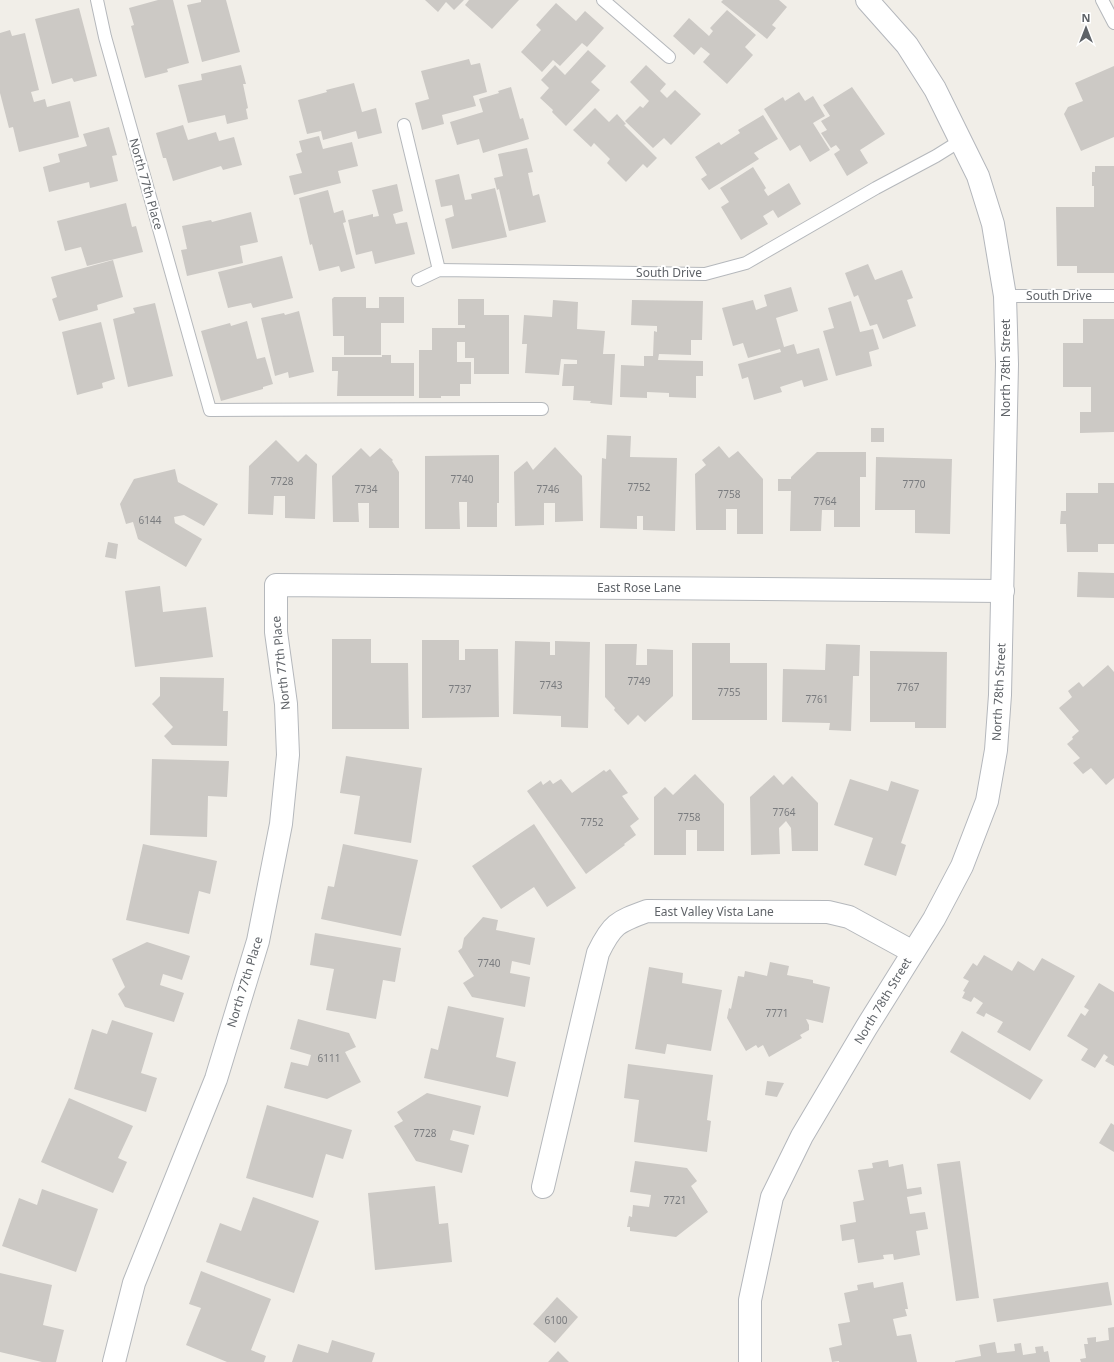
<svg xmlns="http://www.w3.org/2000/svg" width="1114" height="1362" viewBox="0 0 1114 1362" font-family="'Noto Sans',sans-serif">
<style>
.building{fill:#ccc9c5}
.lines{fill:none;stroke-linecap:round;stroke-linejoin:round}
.lane-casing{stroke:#b5b8bc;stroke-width:14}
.street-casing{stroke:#b5b8bc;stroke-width:24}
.secondary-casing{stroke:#b4b7bc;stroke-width:24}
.lane{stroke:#fff;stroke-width:12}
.street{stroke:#fff;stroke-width:22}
.secondary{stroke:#fff;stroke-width:22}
.labels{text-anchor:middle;stroke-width:4;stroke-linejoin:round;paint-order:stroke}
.number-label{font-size:10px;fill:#7a7c7f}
.street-label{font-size:12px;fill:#5f6368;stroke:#fff}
</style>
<rect width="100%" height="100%" fill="#f1eee8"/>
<!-- building -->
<g class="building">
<polygon points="158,0 173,0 189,63 167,69 168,72 145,78 131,26 134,25 129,8"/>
<polygon points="201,0 226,0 240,52 202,62 187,5 201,2"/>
<polygon points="425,0 464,0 454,10 446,2 438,12"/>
<polygon points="469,0 519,0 492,29 465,5"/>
<polygon points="723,0 779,0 787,7 772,25 776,28 767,39 721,2"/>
<polygon points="556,3 576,21 585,11 604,28 587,47 582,43 560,66 553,60 542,72 521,52 541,30 536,25"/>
<polygon points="79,8 97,76 74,82 72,78 52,84 35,19"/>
<polygon points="727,10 756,35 745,47 753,55 727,84 703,62 710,54 701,47 694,55 673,36 689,18 709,36 713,31 710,28"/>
<polygon points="10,30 12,36 25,33 39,90 31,92 34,102 45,99 47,107 70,101 79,137 19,152 13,127 9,128 0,93 0,33"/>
<polygon points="588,50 606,66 591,82 600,90 566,126 552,112 553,110 540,98 549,88 541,80 555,65 565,75"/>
<polygon points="469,59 471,65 480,63 487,92 473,96 476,106 442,115 444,124 422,130 415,103 429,99 421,71"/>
<polygon points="241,65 246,84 243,84 248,108 246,109 248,119 227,124 225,115 188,123 178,85 202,80 201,74"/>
<polygon points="646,65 666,84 660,91 667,98 675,90 701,114 671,145 664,138 653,148 625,121 640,106 643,108 649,101 630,82"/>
<polygon points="1114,66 1114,137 1081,151 1064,114 1068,107 1083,101 1075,83"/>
<polygon points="354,83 362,112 376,108 382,133 358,139 356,131 323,140 321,131 307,134 298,100 327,92 326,90"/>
<polygon points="511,87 520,119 523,118 529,139 483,153 479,139 457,145 450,122 483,112 479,99 499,93 498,91"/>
<polygon points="852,87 885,134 860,150 868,163 847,176 834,154 840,150 836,145 831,148 821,133 827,130 821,121 830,116 823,105"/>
<polygon points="799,92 805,101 813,96 825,116 813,123 830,150 810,162 800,145 790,151 764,109 783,97 785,101"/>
<polygon points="595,108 609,122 617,114 626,124 624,125 657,158 647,168 643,164 626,182 607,163 610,159 594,143 591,147 573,130"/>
<polygon points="763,115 778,139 754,153 759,159 709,190 701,179 707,175 695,157 719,142 721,145 740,133 738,130"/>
<polygon points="183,125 188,140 216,132 219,141 234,137 242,165 223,170 221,166 173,181 166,158 163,158 156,133"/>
<polygon points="109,127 117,155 112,156 118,181 90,188 89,182 49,192 43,167 60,162 58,154 87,146 83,134"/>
<polygon points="319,136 323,149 352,142 358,166 338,171 341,183 294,195 289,176 302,173 296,154 302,152 299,141"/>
<polygon points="527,148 533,172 528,173 533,196 539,194 546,222 509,231 499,189 497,190 494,178 503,176 498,154"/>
<polygon points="1095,166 1114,166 1114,273 1077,273 1077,266 1057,266 1056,207 1094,207 1094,186 1092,186 1092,172 1095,172"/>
<polygon points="753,167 766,188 764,190 768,196 789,183 801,204 778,218 773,210 763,216 768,224 741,240 721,207 729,202 720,188"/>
<polygon points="459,174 465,200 472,199 471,194 495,188 507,237 452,249 445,219 454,216 452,205 441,207 435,180"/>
<polygon points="397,184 403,211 393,214 396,224 407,222 415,254 375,264 372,251 356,255 348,220 373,214 373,217 379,216 372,190"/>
<polygon points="328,190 334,213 343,210 346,222 343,223 355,268 341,272 339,266 319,271 312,244 310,245 299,198"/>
<polygon points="126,203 132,227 136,226 143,252 87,266 81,247 65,251 57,221"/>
<polygon points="251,212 258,242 240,246 243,263 187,276 181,250 187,249 182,226 211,220 212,222"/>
<polygon points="282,256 293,298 253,308 251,303 228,308 218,272"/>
<polygon points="113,260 123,297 97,305 98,310 59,321 52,299 57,297 51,277"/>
<polygon points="868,264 875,280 902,270 913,298 907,300 916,326 883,339 877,324 870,326 858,295 854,297 845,273"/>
<polygon points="791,287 798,311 776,318 784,347 794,344 797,354 819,348 828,380 804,387 802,380 780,387 782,392 754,400 748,377 742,379 738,364 781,352 780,349 748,358 743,343 733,346 722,308 753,300 756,310 767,306 764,295"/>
<polygon points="334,297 366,297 366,308 379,308 379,297 404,297 404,323 381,323 381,355 344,355 344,336 333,336 332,299"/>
<polygon points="458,299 484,299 484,315 509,315 509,374 474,374 474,358 465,358 465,342 457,342 457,362 471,362 471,384 460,384 460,396 441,396 441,398 419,398 419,350 432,350 432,328 465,328 465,325 458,325"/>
<polygon points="553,300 578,302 577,329 605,331 603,354 615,354 612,405 590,403 591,401 573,400 574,386 562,386 564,364 577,364 577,360 561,359 559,375 525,373 527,344 522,344 524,315 552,317"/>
<polygon points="632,300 703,301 702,340 691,340 691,355 659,354 658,360 703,361 703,376 696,376 696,398 669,397 669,393 647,392 647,398 620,397 621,365 644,366 644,356 653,356 654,331 657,332 657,326 631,325"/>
<polygon points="851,301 860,332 873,329 879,349 869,352 872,366 836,376 823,331 834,328 828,308"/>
<polygon points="155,303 173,376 128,387 113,319 135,313 133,308"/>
<polygon points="299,311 314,372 289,378 288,372 275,376 261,318 284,313 285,315"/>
<polygon points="1083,319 1114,319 1114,432 1080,433 1080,412 1091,412 1091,387 1063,387 1063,343 1083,343"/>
<polygon points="247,321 257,359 265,357 273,384 263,387 263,389 221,401 201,331 230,323 231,326"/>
<polygon points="101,322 115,379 102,383 103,388 77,395 62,332"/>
<polygon points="382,355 391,355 391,363 414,363 414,396 337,396 338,371 332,371 332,357 382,357"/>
<rect x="871" y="428" width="13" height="14"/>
<polygon points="607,435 631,436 630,457 677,458 675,531 643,530 643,516 637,516 637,529 600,528 602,458 606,459"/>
<polygon points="276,440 298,462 306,454 317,464 315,519 285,518 285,496 274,496 273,515 248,514 249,466"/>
<polygon points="719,446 729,458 738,451 763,479 763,534 737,534 737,509 726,509 726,530 696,530 695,474 706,465 702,460"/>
<polygon points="555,447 582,476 583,521 555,522 555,503 544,503 544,525 515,526 514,472 527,461 533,470"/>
<polygon points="361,448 370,457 380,448 393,460 392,461 399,472 399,528 369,528 369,503 358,503 359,522 333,522 332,476"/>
<polygon points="817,452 866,452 866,477 860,477 860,527 834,527 834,510 822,510 821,531 790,531 791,491 778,491 778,479 791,479 791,477"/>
<polygon points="499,455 499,503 497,503 497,527 467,527 467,502 459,502 460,529 425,529 425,456"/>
<polygon points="876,457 952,459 950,534 915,533 915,510 875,510"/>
<polygon points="175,469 178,482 218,504 204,526 184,515 174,517 175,523 202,539 186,567 138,539 133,522 126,524 120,504 134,479"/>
<polygon points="1098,483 1114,483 1114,544 1098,544 1098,552 1067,552 1066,524 1060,524 1061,511 1066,511 1066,493 1098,493"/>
<polygon points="108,542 118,544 116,559 105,557"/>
<polygon points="1078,572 1114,573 1114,598 1077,597"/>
<polygon points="160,586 163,612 206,607 213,657 135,667 125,591"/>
<polygon points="332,639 371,639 371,663 408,663 409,729 332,729"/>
<polygon points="422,640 459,640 459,660 465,660 465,649 498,649 499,717 422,718"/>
<polygon points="515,641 550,642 550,655 555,655 555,641 590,642 588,728 561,727 561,716 513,714"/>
<polygon points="692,643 730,643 730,663 767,663 767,720 692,720"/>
<polygon points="605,644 637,644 636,665 647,665 647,649 673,650 673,696 645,722 638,715 628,725 614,710 615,708 605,697"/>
<polygon points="826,644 860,645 859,676 853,676 851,731 829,730 830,723 782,722 783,669 825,670"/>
<polygon points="870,651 947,652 946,728 915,728 915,722 870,722"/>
<polygon points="1108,665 1114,672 1114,778 1106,785 1091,768 1083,774 1073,763 1080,758 1067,744 1073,739 1072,737 1079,731 1059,708 1072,697 1068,691 1079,682 1083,687"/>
<polygon points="160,677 224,678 223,711 228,711 227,746 172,745 164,736 173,727 152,704 160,696"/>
<polygon points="346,756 422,768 411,843 354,834 360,796 340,793"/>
<polygon points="152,759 229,761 227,797 208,796 207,837 150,835"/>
<polygon points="610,769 628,793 622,796 639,819 630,826 636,835 624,844 625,845 586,874 527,791 541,781 543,785 550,780 553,784 561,779 572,793 604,770 606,772"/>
<polygon points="695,774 724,804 724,851 697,851 697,830 686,830 686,855 654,855 654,797 665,787 673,795"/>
<polygon points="774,775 783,785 792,776 818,803 818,851 792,851 791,828 786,821 779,828 780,854 751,855 750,797"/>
<polygon points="850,779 888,791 891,781 919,790 901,843 906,845 896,876 864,865 873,838 834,825"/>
<polygon points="534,824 576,888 547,907 534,887 501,909 472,866"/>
<polygon points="143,844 217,861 210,894 199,891 189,934 126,920"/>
<polygon points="343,844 418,860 401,936 321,919 328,886 334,887"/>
<polygon points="483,917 498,920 496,930 535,938 530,965 512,961 510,973 530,977 525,1007 472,997 463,983 474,976 458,951 462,948 464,938"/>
<polygon points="315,933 401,948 395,982 383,980 376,1019 326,1010 334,969 310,965"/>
<polygon points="147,942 190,956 182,980 163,974 160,985 184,993 174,1022 125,1007 118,994 125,987 112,959"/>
<polygon points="984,955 1012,971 1018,961 1034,971 1042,958 1075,976 1030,1051 997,1032 1003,1022 986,1013 984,1017 976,1013 983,1003 974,997 971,1002 962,998 965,992 963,991 969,981 963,978 973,963 977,966"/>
<polygon points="770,962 789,966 787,975 813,980 813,983 830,987 823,1023 806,1019 809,1025 809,1030 800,1035 802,1038 769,1057 763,1045 758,1048 756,1045 746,1051 727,1018 729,1008 731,1009 738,976 744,977 745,971 767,976"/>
<polygon points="649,967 683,973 682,983 722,990 711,1051 667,1044 665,1054 635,1049"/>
<polygon points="1099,983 1114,992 1114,1066 1105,1061 1108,1057 1104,1054 1095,1068 1081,1060 1088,1049 1067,1036 1081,1013 1085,1016 1089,1010 1084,1007"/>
<polygon points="448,1006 504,1018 496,1057 516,1062 508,1097 424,1078 431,1048 438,1050"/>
<polygon points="298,1019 349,1033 356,1047 345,1052 361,1082 327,1099 284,1088 291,1062 308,1066 311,1055 290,1049"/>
<polygon points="112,1020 153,1033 141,1073 157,1078 146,1112 74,1089 92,1029 107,1034"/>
<polygon points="962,1031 1043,1080 1030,1100 950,1052"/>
<polygon points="628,1064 713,1075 707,1120 711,1121 707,1152 634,1142 639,1100 624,1098"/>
<polygon points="767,1081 784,1083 777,1097 765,1095"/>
<polygon points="427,1093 481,1106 474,1135 453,1130 450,1140 469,1145 462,1173 416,1161 394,1126 403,1121 397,1112"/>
<polygon points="69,1098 133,1126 118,1158 127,1162 113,1193 41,1162"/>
<polygon points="267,1105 352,1130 343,1159 326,1154 313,1198 246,1178"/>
<polygon points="1111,1123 1114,1125 1114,1152 1099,1143"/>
<polygon points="888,1160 889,1167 903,1164 907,1189 921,1187 922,1194 907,1197 910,1214 925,1212 928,1229 916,1231 920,1255 894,1260 893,1254 883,1255 884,1259 858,1263 854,1239 842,1241 840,1225 856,1222 853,1202 864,1200 858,1170 873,1168 872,1163"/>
<polygon points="635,1161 687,1168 697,1181 691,1186 708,1212 676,1237 630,1231 630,1227 627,1227 629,1216 632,1217 633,1205 649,1207 651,1195 630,1192"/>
<polygon points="960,1161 979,1298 956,1301 937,1164"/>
<polygon points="435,1186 439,1224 448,1223 452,1262 375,1270 368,1193"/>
<polygon points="42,1189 98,1209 76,1272 2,1246 19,1198 37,1205"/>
<polygon points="253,1197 319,1221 294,1293 206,1262 220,1223 241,1231"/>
<polygon points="201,1271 271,1299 251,1350 266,1356 264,1362 227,1362 186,1345 201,1308 189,1304"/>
<polygon points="0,1273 52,1285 43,1325 64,1330 56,1362 42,1362 0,1352"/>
<polygon points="873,1282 874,1288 903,1282 908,1309 905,1309 907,1316 893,1319 897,1336 911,1334 917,1362 839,1362 839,1361 832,1362 829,1348 842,1345 838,1324 850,1322 844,1293 858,1290 857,1285"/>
<polygon points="1108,1282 1112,1305 997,1322 993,1299"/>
<polygon points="557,1297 578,1317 555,1343 533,1324"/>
<polygon points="1114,1327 1114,1362 1081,1362 1080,1359 1086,1358 1084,1344 1088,1344 1087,1338 1096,1337 1096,1342 1109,1340 1108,1328"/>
<polygon points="332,1340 375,1353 372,1362 292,1362 298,1344 328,1353"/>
<polygon points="995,1342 997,1353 1015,1351 1014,1344 1021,1343 1023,1355 1036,1353 1035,1347 1043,1346 1044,1352 1048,1351 1050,1362 955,1362 955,1361 981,1356 979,1345"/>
<polygon points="558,1351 569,1362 548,1362"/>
</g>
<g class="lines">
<!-- lane casing -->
<g class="lane-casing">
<g id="lane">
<polyline points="97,0 105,37 210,410 542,409"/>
<polyline points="603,0 669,57"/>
<polyline points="1102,0 1114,23"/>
<polyline points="404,125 439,270"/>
<polyline points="418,280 439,270 705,274 746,263 876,188 936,156 960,141"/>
<polyline points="1005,296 1114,296"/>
</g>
</g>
<!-- street casing -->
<g class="street-casing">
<g id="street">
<path d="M543,1187L598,953C612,924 617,922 647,911L828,912L849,917L913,952"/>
<polyline points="114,1362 134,1283 216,1079 258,941 281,824 288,755 286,704 276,632 276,585 1003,591"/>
</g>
</g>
<!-- secondary casing -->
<g class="secondary-casing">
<polyline id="secondary" points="750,1362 750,1300 772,1197 802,1136 866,1028 934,919 962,866 987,801 996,750 1000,695 1007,364 1005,296 993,224 978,176 935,89 907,45 867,0"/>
</g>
<!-- lane -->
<use href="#lane" class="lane"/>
<!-- street -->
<use href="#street" class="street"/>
<!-- secondary -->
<use href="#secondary" class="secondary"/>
</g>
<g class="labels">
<!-- number labels -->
<g class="number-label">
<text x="462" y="483">7740</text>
<text x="282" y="485">7728</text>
<text x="914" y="488">7770</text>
<text x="639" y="491">7752</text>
<text x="366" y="493">7734</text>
<text x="548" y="493">7746</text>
<text x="729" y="498">7758</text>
<text x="825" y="505">7764</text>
<text x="150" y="524">6144</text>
<text x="639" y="685">7749</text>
<text x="551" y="689">7743</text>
<text x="908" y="691">7767</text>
<text x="460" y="693">7737</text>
<text x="729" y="696">7755</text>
<text x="817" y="703">7761</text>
<text x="784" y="816">7764</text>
<text x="689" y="821">7758</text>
<text x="592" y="826">7752</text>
<text x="489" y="967">7740</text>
<text x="777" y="1017">7771</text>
<text x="329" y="1062">6111</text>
<text x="425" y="1137">7728</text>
<text x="675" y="1204">7721</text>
<text x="556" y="1324">6100</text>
</g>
<!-- street labels -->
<g class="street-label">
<text transform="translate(146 184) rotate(74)" y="4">North 77th Place</text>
<text x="669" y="277">South Drive</text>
<text x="1059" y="300">South Drive</text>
<text transform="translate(1006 368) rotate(-90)" y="4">North 78th Street</text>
<text x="639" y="592">East Rose Lane</text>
<text transform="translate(281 663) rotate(-96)" y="4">North 77th Place</text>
<text transform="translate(999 692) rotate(-87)" y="4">North 78th Street</text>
<text x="714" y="916">East Valley Vista Lane</text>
<text transform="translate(245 982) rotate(-73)" y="4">North 77th Place</text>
<text transform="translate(883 1001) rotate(-59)" y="4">North 78th Street</text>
</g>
</g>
<!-- north arrow -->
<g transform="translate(1086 28)" stroke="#ffffff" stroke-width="3" paint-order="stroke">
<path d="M0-3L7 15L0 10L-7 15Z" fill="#5f6368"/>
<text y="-6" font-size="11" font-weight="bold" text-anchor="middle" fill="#5f6368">N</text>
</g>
</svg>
